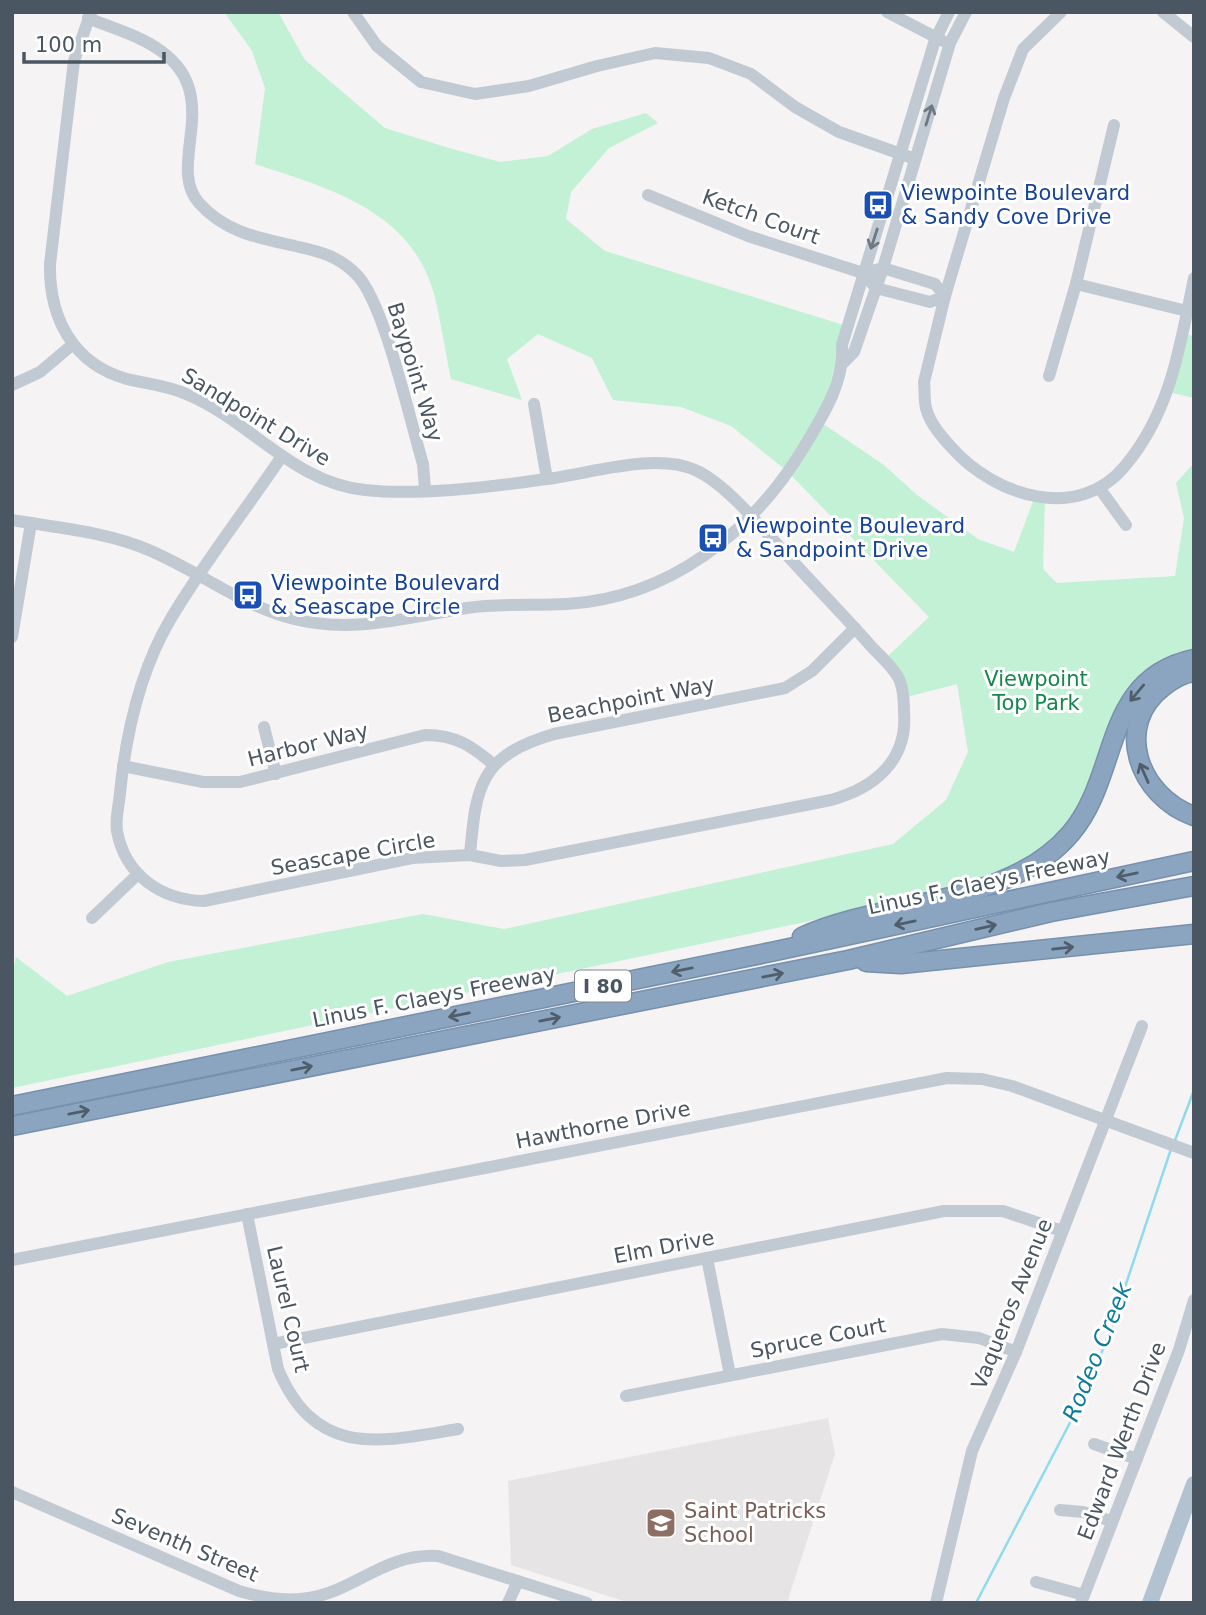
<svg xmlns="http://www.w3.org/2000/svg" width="1206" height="1615" viewBox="0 0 1206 1615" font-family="'DejaVu Sans',sans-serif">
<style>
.education{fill:#e6e4e5}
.green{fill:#c3f1d5}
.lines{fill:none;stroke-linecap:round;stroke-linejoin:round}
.stream{stroke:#90daee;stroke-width:2.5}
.highway-casing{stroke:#7690ad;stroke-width:21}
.minor{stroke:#c1cad2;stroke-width:12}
.major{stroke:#b3c2d1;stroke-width:16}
.highway{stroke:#8ba5c1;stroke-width:18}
.oneway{stroke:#6e7983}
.oneway2{stroke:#505e6b}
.labels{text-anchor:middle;stroke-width:6;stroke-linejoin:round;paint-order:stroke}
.shield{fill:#fff;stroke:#808990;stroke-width:2}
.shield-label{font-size:19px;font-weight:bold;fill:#4a5661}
.transit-label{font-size:21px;fill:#164399;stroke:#fff;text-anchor:start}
.street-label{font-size:21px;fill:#4a5661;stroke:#fff}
.park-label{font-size:21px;fill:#17864f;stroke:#fff}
.education-label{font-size:21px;fill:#785e54;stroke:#fff;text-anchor:start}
.water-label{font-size:23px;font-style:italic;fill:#0c7c9b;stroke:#fff}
</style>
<rect width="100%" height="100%" fill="#f5f3f3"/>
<!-- education -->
<polygon class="education" points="828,1418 835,1454 787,1603 630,1603 511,1565 508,1481"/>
<!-- green -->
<g class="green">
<path d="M224,12H278L305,60L385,128L449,148L500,162L548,156L592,129L646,113L658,123L609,148L571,192L566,219L605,251L847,326L819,421L884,465L917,495L978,539L1014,552L1035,496L1045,499L1043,569L1057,583L1175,576L1184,518L1176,483L1194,463V659L1146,682L1071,833L995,876L853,912L12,1088V973L16,957L67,996L168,962L423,914L504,929L893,844L946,800L968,752L957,684L903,698L884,660L929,617L787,471L731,426L681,407L613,400L592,358L538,334L507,359L522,400L451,379C445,351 441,321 434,294C411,210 328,188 255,164L265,88L252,51Z"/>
<polygon points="1183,334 1194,336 1194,398 1168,392"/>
</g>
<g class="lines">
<!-- stream -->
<g class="stream">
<polyline points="1174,1143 1194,1090"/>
<polyline points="976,1603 1087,1390 1112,1326 1171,1149"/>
</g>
<!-- highway casing -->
<g class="highway-casing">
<g id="highway">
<path d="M1194,672C1183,673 1173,679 1164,686C1112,725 1139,797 1194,816"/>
<path d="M802,937C885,899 1009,907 1071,833C1121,774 1101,679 1194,659"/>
<polyline points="866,962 901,964 1194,934"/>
<polyline points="12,1106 771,952 1194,861"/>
<polyline points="12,1126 848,960 1051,912 1194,886"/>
</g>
</g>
<!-- minor -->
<g class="minor">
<path d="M91,12L74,61L50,264C49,318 73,364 127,379C147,384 167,385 186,394C250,420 293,483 365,490C419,496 492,487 546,479C589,474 655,452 695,470C728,484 770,538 796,565C821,592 846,618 870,645C879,655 891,665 898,677C903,686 904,701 904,712C908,761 874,788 831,800L525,860L501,861L470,855L412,858L204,901C161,900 125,875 117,831C115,819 119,805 120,793C126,733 139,673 170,620C203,564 245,511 282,456"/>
<polyline points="353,12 377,46 421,82 475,94 529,86 597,66 655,53 709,58 751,74 795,107 839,132 915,159"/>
<polyline points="887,12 943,41"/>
<path d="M1061,12L1023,49L1004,98L945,296L924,382C925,390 924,400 926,408C930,424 942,437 952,448C995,496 1078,523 1125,466C1171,411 1180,346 1194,278"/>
<polyline points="1163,12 1194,37"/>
<path d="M88,18C112,28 141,36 161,51C225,97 165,165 199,203C227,234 261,238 299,247C322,252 339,257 356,274C384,301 410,421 423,464L425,489"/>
<polyline points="648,195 748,236 863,273"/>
<polygon points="883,268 935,284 945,296 930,302 876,288 863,273"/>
<polyline points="1076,284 1187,311"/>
<polyline points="843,363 854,352 883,268 950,43 966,12"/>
<polyline points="1049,376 1076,284 1114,125"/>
<polyline points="12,385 40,372 72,345"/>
<polyline points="534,404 547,479"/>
<polyline points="1100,489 1126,525"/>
<path d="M12,520C59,528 108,532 151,551C200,572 242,606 294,619C354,634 408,617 467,608C500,603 534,606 567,604C669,598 753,532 804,447C822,417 845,382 842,345L935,40L949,12"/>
<polyline points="12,637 31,523"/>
<polyline points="264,727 276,774"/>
<path d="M123,766L203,782H240L425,735C456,735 472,746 494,765"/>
<path d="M470,855C476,785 480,756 554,734L785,688L812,671L855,628"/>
<polyline points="92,918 137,875"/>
<path d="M247,1214L278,1369C316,1459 380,1442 458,1429"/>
<polyline points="707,1258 730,1375"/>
<polyline points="12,1260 947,1078 982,1079 1012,1086 1194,1153"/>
<polyline points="273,1344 944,1211 1003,1211 1062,1231"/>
<polyline points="626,1396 942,1334 979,1338 1016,1352"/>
<polyline points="1094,1444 1137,1459"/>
<path d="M12,1492L239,1591C262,1598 285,1602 309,1598C357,1590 384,1553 438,1556L587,1603"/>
<polyline points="1060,1510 1083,1512 1111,1521"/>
<polyline points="1036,1582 1084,1595"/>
<polyline points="508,1603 518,1581"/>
<polyline points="936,1603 972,1451 1016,1352 1142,1026"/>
<polyline points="1081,1603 1179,1350 1194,1300"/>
</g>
<!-- major -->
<polyline class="major" points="1150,1603 1194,1484"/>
<!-- highway -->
<use href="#highway" class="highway"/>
</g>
<!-- one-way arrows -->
<defs><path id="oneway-shaft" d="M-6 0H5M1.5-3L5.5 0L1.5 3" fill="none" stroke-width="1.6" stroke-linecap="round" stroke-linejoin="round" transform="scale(1.75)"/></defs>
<g class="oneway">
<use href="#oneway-shaft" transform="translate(929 115) rotate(-73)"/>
<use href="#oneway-shaft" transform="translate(874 239) rotate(108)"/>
</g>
<g class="oneway2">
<use href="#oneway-shaft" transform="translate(1137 693) rotate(130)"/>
<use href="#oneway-shaft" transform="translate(1144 773) rotate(-114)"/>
<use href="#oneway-shaft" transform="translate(1127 875) rotate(168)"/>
<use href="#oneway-shaft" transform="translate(905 923) rotate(168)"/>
<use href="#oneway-shaft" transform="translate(986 927) rotate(-13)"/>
<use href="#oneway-shaft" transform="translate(1063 948) rotate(-6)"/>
<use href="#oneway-shaft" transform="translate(682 970) rotate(169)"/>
<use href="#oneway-shaft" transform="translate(773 975) rotate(-11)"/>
<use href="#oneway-shaft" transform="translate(459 1015) rotate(169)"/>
<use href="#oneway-shaft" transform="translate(550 1019) rotate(-11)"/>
<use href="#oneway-shaft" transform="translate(302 1068) rotate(-11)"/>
<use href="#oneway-shaft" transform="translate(79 1112) rotate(-11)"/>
</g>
<!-- icons -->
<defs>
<g id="bus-square" transform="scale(1.575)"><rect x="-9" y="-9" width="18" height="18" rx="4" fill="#1a4fb4" stroke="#fff"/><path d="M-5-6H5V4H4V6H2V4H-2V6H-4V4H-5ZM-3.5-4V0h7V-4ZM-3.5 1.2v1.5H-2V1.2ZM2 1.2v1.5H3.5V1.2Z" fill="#fff"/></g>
<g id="school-square" transform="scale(1.575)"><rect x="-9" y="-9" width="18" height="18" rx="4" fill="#8d6e63" stroke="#fff"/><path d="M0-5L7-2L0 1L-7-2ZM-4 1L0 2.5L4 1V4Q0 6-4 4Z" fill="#fff"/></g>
</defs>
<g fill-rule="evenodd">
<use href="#bus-square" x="878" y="205"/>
<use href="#bus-square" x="713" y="538"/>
<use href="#bus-square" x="248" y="595"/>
<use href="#school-square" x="661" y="1523"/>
</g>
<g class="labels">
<!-- shield labels -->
<rect class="shield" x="575" y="970.5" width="56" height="31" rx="5"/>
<g class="shield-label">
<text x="603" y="993">I 80</text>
</g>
<!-- transit labels -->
<g class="transit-label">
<text x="901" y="200">Viewpointe Boulevard<tspan x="901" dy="24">&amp; Sandy Cove Drive</tspan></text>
<text x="736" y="533">Viewpointe Boulevard<tspan x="736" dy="24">&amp; Sandpoint Drive</tspan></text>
<text x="271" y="590">Viewpointe Boulevard<tspan x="271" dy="24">&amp; Seascape Circle</tspan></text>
</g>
<!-- street labels -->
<g class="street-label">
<text transform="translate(761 217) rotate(20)" y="7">Ketch Court</text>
<text transform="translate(415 372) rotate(73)" y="7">Baypoint Way</text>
<text transform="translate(256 417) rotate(31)" y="7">Sandpoint Drive</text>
<text transform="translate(631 700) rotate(-11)" y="7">Beachpoint Way</text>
<text transform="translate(308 745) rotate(-14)" y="7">Harbor Way</text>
<text transform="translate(353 854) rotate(-10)" y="7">Seascape Circle</text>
<text transform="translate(989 882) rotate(-12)" y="7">Linus F. Claeys Freeway</text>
<text transform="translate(434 997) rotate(-11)" y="7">Linus F. Claeys Freeway</text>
<text transform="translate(603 1125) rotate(-11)" y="7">Hawthorne Drive</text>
<text transform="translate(664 1247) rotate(-11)" y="7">Elm Drive</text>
<text transform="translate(1012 1304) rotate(-68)" y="7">Vaqueros Avenue</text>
<text transform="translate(288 1309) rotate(77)" y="7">Laurel Court</text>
<text transform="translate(818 1338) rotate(-11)" y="7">Spruce Court</text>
<text transform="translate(1122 1441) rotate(-69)" y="7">Edward Werth Drive</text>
<text transform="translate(185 1545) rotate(23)" y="7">Seventh Street</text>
</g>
<!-- park labels -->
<g class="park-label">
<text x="1036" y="686">Viewpoint<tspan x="1036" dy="24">Top Park</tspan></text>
</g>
<!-- education labels -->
<g class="education-label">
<text x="684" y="1518">Saint Patricks<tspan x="684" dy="24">School</tspan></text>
</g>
<!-- water labels -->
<g class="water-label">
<text transform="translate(1097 1352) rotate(-68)" y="8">Rodeo Creek</text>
</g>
</g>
<!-- border -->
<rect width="1206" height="1615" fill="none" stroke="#4a5661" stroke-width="28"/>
<!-- scale -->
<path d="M24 52v10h140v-10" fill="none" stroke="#4a5661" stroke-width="3.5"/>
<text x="35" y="52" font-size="21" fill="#4a5661" stroke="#ffffff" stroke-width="5" paint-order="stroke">100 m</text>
</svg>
